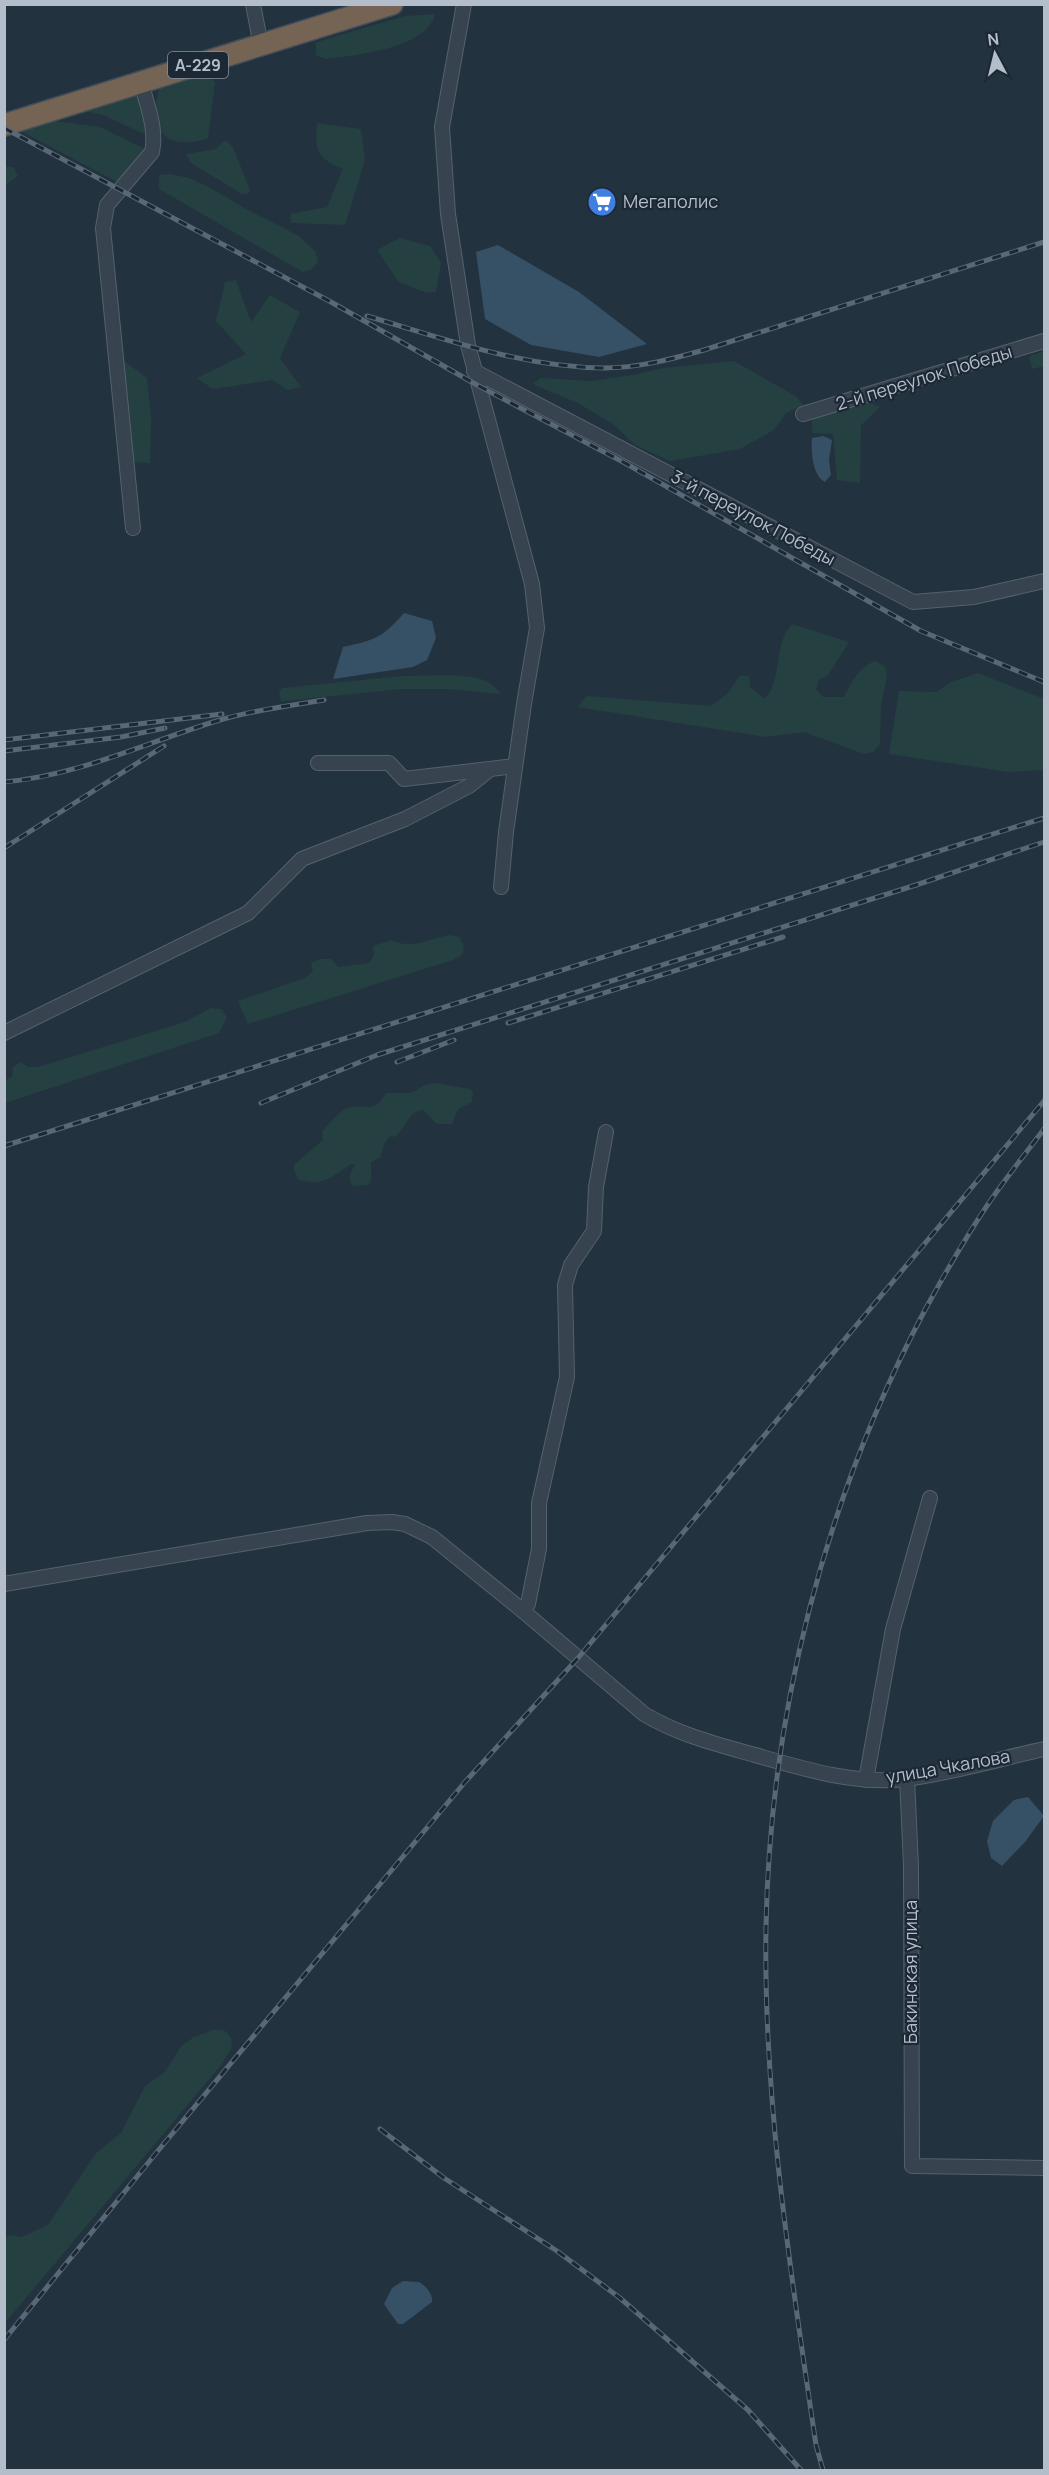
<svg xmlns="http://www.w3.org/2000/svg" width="1049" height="2475" viewBox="0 0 1049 2475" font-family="Manrope,sans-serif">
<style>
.green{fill:#254040}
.water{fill:#365066}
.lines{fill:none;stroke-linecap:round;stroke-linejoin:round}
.minor-casing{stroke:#55616d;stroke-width:16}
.highway-casing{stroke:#424e5a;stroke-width:24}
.minor{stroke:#37434f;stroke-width:14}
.highway{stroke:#756454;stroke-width:21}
.rail-casing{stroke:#596876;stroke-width:5}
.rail{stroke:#1c2834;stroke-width:3;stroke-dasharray:9;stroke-linecap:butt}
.labels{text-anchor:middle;stroke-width:4.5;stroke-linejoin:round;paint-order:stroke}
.shield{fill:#1c2834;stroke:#86919d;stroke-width:1.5}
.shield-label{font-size:16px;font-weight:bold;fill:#b3beca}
.poi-label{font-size:18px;fill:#b3beca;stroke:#1c2834;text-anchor:start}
.street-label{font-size:18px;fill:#b3beca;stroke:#1c2834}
</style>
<rect width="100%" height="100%" fill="#23323f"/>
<!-- green -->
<g class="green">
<path d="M435,14C427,49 355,55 326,59L316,55V43L326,39L405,16Z"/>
<path d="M194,74L205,75L215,82L208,138C182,148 152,142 156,107C156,99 159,91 161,84Z"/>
<polygon points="134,92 141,96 151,137 103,115 85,111"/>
<polygon points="48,120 100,127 149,151 117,182 15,128"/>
<path d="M317,123L361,129L365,160L345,225L291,223L290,214L327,207L343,169C318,158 314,152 317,123Z"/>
<polygon points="225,140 233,147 250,190 248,194 242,194 191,163 186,154 216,149"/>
<polygon points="5,167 13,167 18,176 5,185"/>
<polygon points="170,174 189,178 209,187 244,208 299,236 315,251 318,262 312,269 303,272 159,189 159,175"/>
<polygon points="400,238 430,246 441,263 436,292 427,293 399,282 377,250"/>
<polygon points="236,280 251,322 270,295 300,312 280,358 301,387 288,390 272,380 213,389 197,378 246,354 216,321 225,282"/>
<polygon points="1044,351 1044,366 1032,369 1029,356"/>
<polygon points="123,360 147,378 151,417 150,463 132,462"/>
<polygon points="734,361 797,397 803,405 786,413 774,430 740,449 670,461 635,445 613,424 578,403 532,384 541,378 591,381 633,375 663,368"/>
<polygon points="868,402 880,407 861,425 860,483 837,480 833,434 812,433 812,417"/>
<path d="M792,624L849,642L828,675L819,680L816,689L823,697H844C852,682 859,666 876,661L885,667L887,676L881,705L880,744L873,752L864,754L804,732L765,737L578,707L586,696L711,706L728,693L739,676H749L750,687L765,699C783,678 773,644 792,624Z"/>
<polygon points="978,673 1044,699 1044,770 1009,772 889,754 899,691 936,692 951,682"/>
<path d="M448,675C470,677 487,675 501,694L446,689H401L286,701H281L279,692L282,688L403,676Z"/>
<path d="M449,935L459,937L464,946L462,955L453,960L248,1024L238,1001L305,978L313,971L311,963L320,959H331L338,967L369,963L374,955L373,946L392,940C409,950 431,939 449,935Z"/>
<polygon points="211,1008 221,1009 227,1017 219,1033 5,1103 5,1080 12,1077 13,1067 21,1062 28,1067 38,1067 185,1022"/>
<path d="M436,1083L469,1089L473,1092L472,1102L458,1109L452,1124H437L423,1110C407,1112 406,1128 395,1137L390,1136L384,1144L380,1158L371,1162V1181L368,1185L352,1186L349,1177L355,1164H351C331,1177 322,1188 298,1179L294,1170V1165L323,1140L322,1132C328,1125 336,1115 344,1110C364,1099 371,1119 386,1093H411L425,1085Z"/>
<polygon points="213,2030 224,2030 231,2038 232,2047 221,2065 5,2323 5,2237 11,2235 21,2237 48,2225 96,2153 121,2133 145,2086 165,2072 181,2046 194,2037"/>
</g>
<!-- water -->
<g class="water">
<polygon points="498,245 579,292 647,344 599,357 531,345 485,319 476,252"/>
<path d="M823,436L832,440L829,460L831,475L825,482C812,475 811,451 812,438Z"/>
<path d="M404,613L432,621L436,638L427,660L413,667L333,679L343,647C375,640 382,638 404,613Z"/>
<polygon points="1028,1797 1044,1816 1025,1842 1002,1866 991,1858 987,1841 993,1821 1014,1800"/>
<path d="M403,2281L419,2282C426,2286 433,2294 432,2302L403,2324H398L384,2304L392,2288Z"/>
</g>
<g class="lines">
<!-- minor casing -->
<g class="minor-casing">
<g id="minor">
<polyline points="253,4 261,46"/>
<polyline points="464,4 442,127 448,214 468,345 532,584 537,628 524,704 506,832 501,887"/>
<polyline points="474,371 913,602 974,597 1044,581"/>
<polyline points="803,414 1044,341"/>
<path d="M133,528L103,228L107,205L152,152C157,129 147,105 141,82"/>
<polyline points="318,763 389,763 404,779 515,766"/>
<polyline points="4,1033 248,913 302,859 405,819 469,786 489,770"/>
<path d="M4,1584L367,1523L392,1522L405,1524L432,1537L523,1611L644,1714C679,1735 716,1744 755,1755C804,1769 855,1785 906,1779C952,1773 999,1759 1044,1749"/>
<polyline points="523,1611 528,1604 539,1549 539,1503 567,1377 565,1285 571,1265 594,1231 596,1187 606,1132"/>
<polyline points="907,1778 911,1866 912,2166 1044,2168"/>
<polyline points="866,1780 893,1629 930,1498"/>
</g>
</g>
<!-- highway casing -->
<g class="highway-casing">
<polyline id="highway" points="4,125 392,4"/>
</g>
<!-- minor -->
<use href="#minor" class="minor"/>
<!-- highway -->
<use href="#highway" class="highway"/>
<!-- rail casing -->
<g class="rail-casing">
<g id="rail">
<polyline points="4,128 331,302 477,385 625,463 921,631 1044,682"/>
<path d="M367,316C445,339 522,367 604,368C638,368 672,359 704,350L1044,242"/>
<polyline points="4,740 222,714"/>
<polyline points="4,751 121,737 165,728"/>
<path d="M4,782C79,776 149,741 220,720C253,710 289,706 324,700"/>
<polyline points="4,848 164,746"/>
<polyline points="508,1023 783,937"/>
<polyline points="397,1062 454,1040"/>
<polyline points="261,1103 377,1055 916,885 1044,842"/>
<polyline points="4,1146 1044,818"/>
<polyline points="380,2129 444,2178 557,2251 620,2298 748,2410 801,2470"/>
<polyline points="4,2340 157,2152 465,1782 578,1658 1044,1101"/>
<path d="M823,2470L816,2445C791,2275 763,2099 766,1927C770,1712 825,1498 926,1308C948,1268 971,1227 998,1190C1013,1169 1029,1149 1044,1129"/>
</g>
</g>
<!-- rail -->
<use href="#rail" class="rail"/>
</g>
<!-- icons -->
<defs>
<g id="supermarket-disc" transform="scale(1.5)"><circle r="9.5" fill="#3f7fe0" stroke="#1c2834"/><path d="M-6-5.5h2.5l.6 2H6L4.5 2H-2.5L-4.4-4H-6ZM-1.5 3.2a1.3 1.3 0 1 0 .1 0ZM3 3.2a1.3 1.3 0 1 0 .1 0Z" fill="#fff"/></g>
</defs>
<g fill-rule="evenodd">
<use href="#supermarket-disc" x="602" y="202"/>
</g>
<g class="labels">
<!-- shield labels -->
<rect class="shield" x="168" y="52" width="60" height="26" rx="4.5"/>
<g class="shield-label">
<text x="198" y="71">А-229</text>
</g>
<!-- poi labels -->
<g class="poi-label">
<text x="623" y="208">Мегаполис</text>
</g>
<!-- street labels -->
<g class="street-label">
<text transform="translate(924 378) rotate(-17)" y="6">2-й переулок Победы</text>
<text transform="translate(753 518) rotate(28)" y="6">3-й переулок Победы</text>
<text transform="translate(948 1767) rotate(-10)" y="6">улица Чкалова</text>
<text transform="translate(911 1972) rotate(-90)" y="6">Бакинская улица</text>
</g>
</g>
<!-- border -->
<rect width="1049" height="2475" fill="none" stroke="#b3beca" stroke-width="12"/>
<!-- north arrow -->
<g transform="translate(995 54) rotate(353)" stroke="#1c2834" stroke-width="4.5" paint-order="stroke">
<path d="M0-4.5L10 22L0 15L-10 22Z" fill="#b3beca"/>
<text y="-9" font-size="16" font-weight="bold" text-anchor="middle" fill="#b3beca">N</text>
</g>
</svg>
